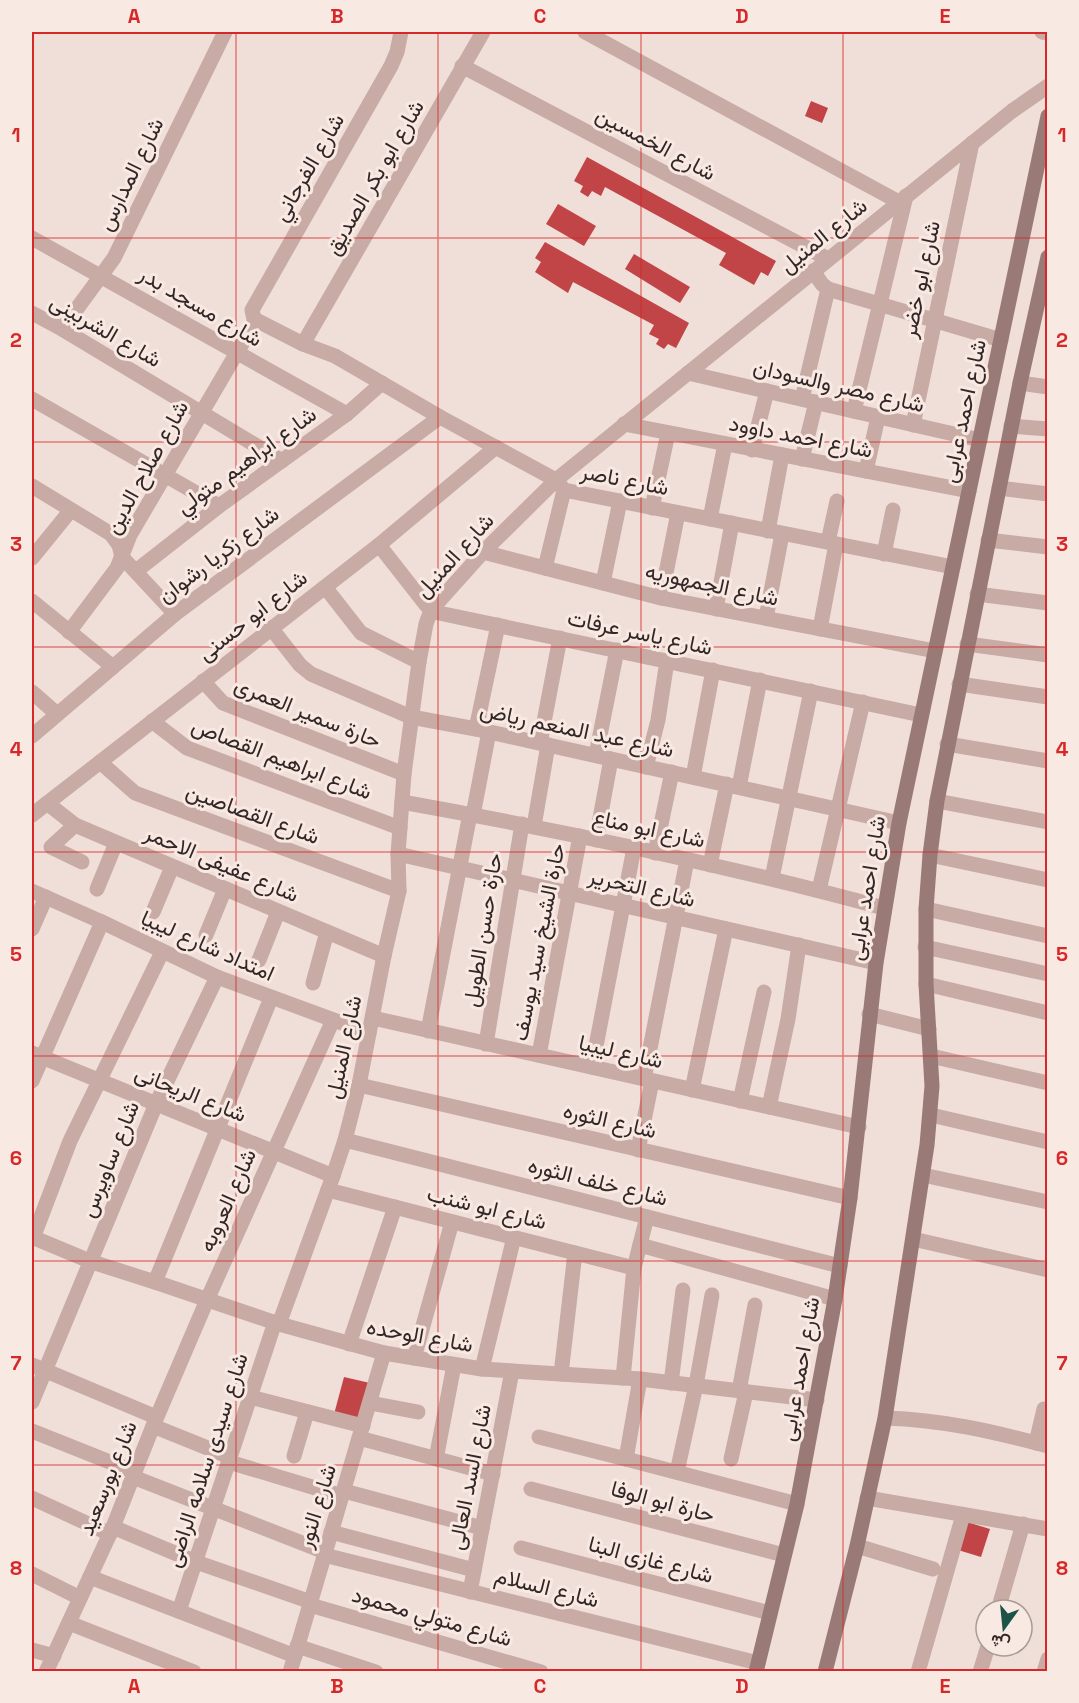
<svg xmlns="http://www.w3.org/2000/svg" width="1079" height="1703" viewBox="0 0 1079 1703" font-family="'Space Grotesk',Vazirmatn,sans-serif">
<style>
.building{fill:#c14447}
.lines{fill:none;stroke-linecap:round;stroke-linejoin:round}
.street{stroke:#c7aba4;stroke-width:15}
.secondary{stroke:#9a7a76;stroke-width:15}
.grid{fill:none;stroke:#d62828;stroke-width:1.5;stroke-opacity:0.55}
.labels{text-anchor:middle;stroke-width:6;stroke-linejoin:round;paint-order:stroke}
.street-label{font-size:22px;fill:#332626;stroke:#f8e9e3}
.neatline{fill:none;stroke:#d62828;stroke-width:2}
.grid-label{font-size:20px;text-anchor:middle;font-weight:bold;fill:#d62828}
</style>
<rect width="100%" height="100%" fill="#f0ded8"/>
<!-- building -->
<g class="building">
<polygon points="811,101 828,108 822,123 805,116"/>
<polygon points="587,157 776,261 768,276 761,272 754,285 719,265 726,253 605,187 601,196 592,191 588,197 580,192 583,186 574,181"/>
<polygon points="558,204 596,226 584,246 546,224"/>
<polygon points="545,242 689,323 676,348 668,344 664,349 656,344 659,339 649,334 654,325 573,282 568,293 535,272 541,262 535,258"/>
<polygon points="634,254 690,287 680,303 625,269"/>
<polygon points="344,1377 370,1383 359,1424 333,1418"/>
<polygon points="967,1522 990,1529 981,1557 958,1550"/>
</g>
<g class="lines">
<!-- street -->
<g class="street">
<polyline points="401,32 397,52 391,66 252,310 254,319 303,344 335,356 440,417 556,480 564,490 953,567"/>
<polyline points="585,32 899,202"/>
<polyline points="1042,32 1048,33"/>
<polyline points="462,66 828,259"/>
<polyline points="32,238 347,414"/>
<polyline points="813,271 822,284 828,289 1001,340"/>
<polyline points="32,313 62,329 282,461"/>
<polyline points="62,329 114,258 225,32"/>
<polyline points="303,344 483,32"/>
<polyline points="688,373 980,440"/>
<polyline points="1020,383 1048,387"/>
<polyline points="32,399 219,506"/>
<polyline points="802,399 828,289"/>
<polyline points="854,411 906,196"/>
<polyline points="624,424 969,491"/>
<polyline points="913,425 972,143"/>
<polyline points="1011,426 1048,429"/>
<polyline points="752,450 767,391"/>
<polyline points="802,459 816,402"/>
<polyline points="866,471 878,417"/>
<polyline points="32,486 111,534 119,545 122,557 175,614"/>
<polyline points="999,488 1048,494"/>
<polyline points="652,508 668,433"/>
<polyline points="710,519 725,444"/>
<polyline points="768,531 782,455"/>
<polyline points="988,540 1048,547"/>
<polyline points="828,542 837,501"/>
<polyline points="379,545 426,605 439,613 921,715"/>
<polyline points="483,552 661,598 935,651"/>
<polyline points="884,554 893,510"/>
<polyline points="32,558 71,510"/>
<polyline points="545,568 564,490"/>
<polyline points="136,571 219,506 347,414 382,383"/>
<polyline points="603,583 620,501"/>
<polyline points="325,587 361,633 419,662"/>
<polyline points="977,594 1048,603"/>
<polyline points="661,598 678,513"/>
<polyline points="32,601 113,667"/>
<polyline points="716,609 732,523"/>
<polyline points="766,618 782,534"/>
<polyline points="271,628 300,665 311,674 411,717 476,729 899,823"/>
<polyline points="820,629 836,544"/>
<polyline points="69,632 117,568 130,535 256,320"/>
<polyline points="967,644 1048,655"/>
<polyline points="203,681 223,703 404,774"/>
<polyline points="959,684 1048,697"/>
<polyline points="32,692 57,714"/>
<polyline points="152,721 187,748 400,828"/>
<polyline points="476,729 498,625"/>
<polyline points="32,736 175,614 440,417"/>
<polyline points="540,743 560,638"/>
<polyline points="947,744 1048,761"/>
<polyline points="596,755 617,650"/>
<polyline points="100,762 135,793 399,891"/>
<polyline points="646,767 658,720 667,661"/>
<polyline points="693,777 713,670"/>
<polyline points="739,787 760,680"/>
<polyline points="937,801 1048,822"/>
<path d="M402,802C564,831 725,865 884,908"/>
<polyline points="47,803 75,825 384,956"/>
<polyline points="32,815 379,545 496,447"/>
<polyline points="473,815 489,732"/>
<polyline points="75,825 51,847 82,862"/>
<polyline points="534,826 548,745"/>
<polyline points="596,840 611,759"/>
<polyline points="655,853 672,772"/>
<polyline points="398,854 876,963"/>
<polyline points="930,855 1048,880"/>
<polyline points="710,865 727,784"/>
<polyline points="772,878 811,691"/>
<polyline points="97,889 116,843"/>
<polyline points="819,890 863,702"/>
<polyline points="32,891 102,922 217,977 369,1033"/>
<polyline points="926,909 1048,936"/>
<polyline points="153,912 172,867"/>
<polyline points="32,929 46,897"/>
<polyline points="206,935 225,889"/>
<polyline points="925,947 1048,974"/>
<polyline points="259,960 278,912"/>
<polyline points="313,983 327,932"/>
<polyline points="926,984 1048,1013"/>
<polyline points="869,1014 929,1029"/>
<polyline points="373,1018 859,1127"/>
<polyline points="428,1031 470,814"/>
<polyline points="486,1044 522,824"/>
<polyline points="32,1053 333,1176"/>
<polyline points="539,1055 580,836"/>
<polyline points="931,1056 1048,1083"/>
<polyline points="592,1067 634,848"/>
<polyline points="644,1079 687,860"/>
<polyline points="32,1081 102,922"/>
<polyline points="359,1085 850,1198"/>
<polyline points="692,1090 726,929"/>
<polyline points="740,1101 764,992"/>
<polyline points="769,1107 788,1019 799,945"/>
<polyline points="931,1115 1048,1142"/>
<polyline points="345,1140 840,1266"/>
<polyline points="638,1150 652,1081"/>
<polyline points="923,1175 1048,1202"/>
<polyline points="328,1190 634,1268"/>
<polyline points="32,1237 92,1262 155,1282 279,1324 384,1353 482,1369 640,1379 817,1400"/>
<polyline points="33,1238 70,1141 162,952"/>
<polyline points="913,1239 1048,1270"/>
<polyline points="640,1245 835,1299"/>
<polyline points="155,1282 271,998"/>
<polyline points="279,1324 333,1176 345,1140 359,1085 384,956 399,891 398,854 404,774 419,662 426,624 431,610 483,552 556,480 1012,111 1048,86"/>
<polyline points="349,1344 395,1207"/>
<polyline points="414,1358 452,1222"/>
<polyline points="32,1365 156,1417"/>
<polyline points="482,1369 514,1237"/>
<polyline points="561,1374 575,1253"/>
<polyline points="623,1378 634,1268 647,1217"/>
<polyline points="671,1383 683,1290"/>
<polyline points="739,1391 755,1305"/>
<polyline points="250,1397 363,1426"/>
<polyline points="32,1402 156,1104 217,977"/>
<polyline points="370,1403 418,1412"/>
<path d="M885,1418C944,1420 991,1431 1048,1446"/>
<polyline points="153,1426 230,1457"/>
<polyline points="32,1431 135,1472"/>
<polyline points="539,1437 626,1459 640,1379"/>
<polyline points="359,1438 493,1474"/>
<polyline points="1036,1443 1044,1409"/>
<polyline points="294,1456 307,1412"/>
<polyline points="436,1459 454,1365"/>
<polyline points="626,1459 797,1504"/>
<polyline points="731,1459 746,1392"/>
<polyline points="229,1462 342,1496"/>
<polyline points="677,1472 696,1385 712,1295"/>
<polyline points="133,1477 325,1552"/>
<polyline points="531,1489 784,1555"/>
<polyline points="344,1491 482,1528"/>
<polyline points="32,1498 110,1534"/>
<polyline points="867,1498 1048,1529"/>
<polyline points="113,1527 196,1562 311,1602"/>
<polyline points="331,1532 474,1570"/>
<polyline points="857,1546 933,1569"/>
<polyline points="521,1548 770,1613"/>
<polyline points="324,1555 758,1663"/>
<polyline points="32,1574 80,1598"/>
<polyline points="90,1577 295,1656"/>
<polyline points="470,1592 512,1371"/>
<polyline points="310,1605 541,1672"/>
<polyline points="998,1610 1023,1524"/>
<polyline points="179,1611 275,1322"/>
<polyline points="69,1623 194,1672"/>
<polyline points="297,1646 376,1672"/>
<polyline points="32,1650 54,1656"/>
<polyline points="46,1672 113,1527 153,1426 207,1300 333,1020"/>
<polyline points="290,1672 384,1353"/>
<polyline points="918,1672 963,1515"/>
<polyline points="980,1672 988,1646"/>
<polyline points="1044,1672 1048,1659"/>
</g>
<!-- secondary -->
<g class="secondary">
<polyline points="756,1672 797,1504 835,1299 850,1198 876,963 899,823 1048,116"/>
<polyline points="825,1672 857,1546 885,1418 927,1145 932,1086 926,984 926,909 930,855 937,801 1020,383 1048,257"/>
</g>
</g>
<!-- grid -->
<path class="grid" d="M236,32V1672M438,32V1672M641,32V1672M843,32V1672M32,238H1048M32,442H1048M32,647H1048M32,852H1048M32,1056H1048M32,1261H1048M32,1465H1048"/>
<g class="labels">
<!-- street labels -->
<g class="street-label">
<text transform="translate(656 143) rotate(28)" y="8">شارع الخمسين</text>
<text transform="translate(308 167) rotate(-60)" y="8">شارع الفرجاني</text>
<text transform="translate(130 174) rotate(-64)" y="8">شارع المدارس</text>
<text transform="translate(374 177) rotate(-60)" y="8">شارع ابو بكر الصديق</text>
<text transform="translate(823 235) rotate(-39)" y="8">شارع المنيل</text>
<text transform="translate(920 279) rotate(-78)" y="8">شارع ابو خضر</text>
<text transform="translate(201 306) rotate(30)" y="8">شارع مسجد بدر</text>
<text transform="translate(106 330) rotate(30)" y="8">شارع الشربينى</text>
<text transform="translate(839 385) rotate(13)" y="8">شارع مصر والسودان</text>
<text transform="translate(963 411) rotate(-78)" y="8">شارع احمد عرابى</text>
<text transform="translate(801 436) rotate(11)" y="8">شارع احمد داوود</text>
<text transform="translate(246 460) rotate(-36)" y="8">شارع ابراهيم متولي</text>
<text transform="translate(146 467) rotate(-61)" y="8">شارع صلاح الدين</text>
<text transform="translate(625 479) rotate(11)" y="8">شارع ناصر</text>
<text transform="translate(218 554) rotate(-37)" y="8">شارع زكريا رشوان</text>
<text transform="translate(454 555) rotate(-48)" y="8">شارع المنيل</text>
<text transform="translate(712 584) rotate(12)" y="8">شارع الجمهوريه</text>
<text transform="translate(252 615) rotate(-38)" y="8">شارع ابو حسنى</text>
<text transform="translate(640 632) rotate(12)" y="8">شارع ياسر عرفات</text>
<text transform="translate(308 712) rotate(22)" y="8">حارة سمير العمرى</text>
<text transform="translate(577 729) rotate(12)" y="8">شارع عبد المنعم رياض</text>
<text transform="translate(282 758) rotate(21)" y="8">شارع ابراهيم القصاص</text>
<text transform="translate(253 813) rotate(20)" y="8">شارع القصاصين</text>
<text transform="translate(649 828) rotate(12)" y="8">شارع ابو مناع</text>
<text transform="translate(222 863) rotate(23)" y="8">شارع عفيفى الاحمر</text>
<text transform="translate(642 887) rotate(13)" y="8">شارع التحرير</text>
<text transform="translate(866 888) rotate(-81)" y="8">شارع احمد عرابى</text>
<text transform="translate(482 930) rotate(-81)" y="8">حارة حسن الطويل</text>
<text transform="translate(538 942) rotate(-79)" y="8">حارة الشيخ سيد يوسف</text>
<text transform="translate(208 945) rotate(24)" y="8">امتداد شارع ليبيا</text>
<text transform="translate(343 1047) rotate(-78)" y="8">شارع المنيل</text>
<text transform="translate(621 1051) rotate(13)" y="8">شارع ليبيا</text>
<text transform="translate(191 1093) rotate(22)" y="8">شارع الريحانى</text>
<text transform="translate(610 1120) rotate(13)" y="8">شارع الثوره</text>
<text transform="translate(109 1159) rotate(-68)" y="8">شارع ساويرس</text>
<text transform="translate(598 1181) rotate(14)" y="8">شارع خلف الثوره</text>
<text transform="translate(227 1200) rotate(-66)" y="8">شارع العروبه</text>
<text transform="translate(487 1207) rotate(14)" y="8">شارع ابو شنب</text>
<text transform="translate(420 1335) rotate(10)" y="8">شارع الوحده</text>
<text transform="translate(799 1369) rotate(-80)" y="8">شارع احمد عرابى</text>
<text transform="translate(206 1460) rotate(-72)" y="8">شارع سيدى سلامه الراضى</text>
<text transform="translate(469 1477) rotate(-79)" y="8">شارع السد العالى</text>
<text transform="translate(107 1478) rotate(-68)" y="8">شارع بورسعيد</text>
<text transform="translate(663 1501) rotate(15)" y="8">حارة ابو الوفا</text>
<text transform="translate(316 1506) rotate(-73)" y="8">شارع النور</text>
<text transform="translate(651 1559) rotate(15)" y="8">شارع غازى البنا</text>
<text transform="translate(547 1587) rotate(14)" y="8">شارع السلام</text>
<text transform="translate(432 1616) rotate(16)" y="8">شارع متولي محمود</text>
</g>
</g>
<!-- border -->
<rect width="1079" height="1703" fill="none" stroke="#f8e9e3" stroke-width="66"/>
<!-- north arrow -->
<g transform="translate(1004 1628) rotate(195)"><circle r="28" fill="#f8e9e3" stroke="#a99b97" stroke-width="1.5"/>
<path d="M0-4.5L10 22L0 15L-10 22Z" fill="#1d5247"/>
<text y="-9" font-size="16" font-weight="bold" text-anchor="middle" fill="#332626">ش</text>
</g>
<rect x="33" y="33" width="1013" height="1637" class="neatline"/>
<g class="grid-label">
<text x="134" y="23">A</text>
<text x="337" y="23">B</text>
<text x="540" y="23">C</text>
<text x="742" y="23">D</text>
<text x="945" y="23">E</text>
<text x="16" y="142">1</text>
<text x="1062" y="142">1</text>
<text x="16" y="347">2</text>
<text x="1062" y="347">2</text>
<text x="16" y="551">3</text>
<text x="1062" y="551">3</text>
<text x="16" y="756">4</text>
<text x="1062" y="756">4</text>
<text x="16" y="961">5</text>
<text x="1062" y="961">5</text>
<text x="16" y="1165">6</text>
<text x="1062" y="1165">6</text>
<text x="16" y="1370">7</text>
<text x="1062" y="1370">7</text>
<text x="16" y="1575">8</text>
<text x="1062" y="1575">8</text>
<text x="134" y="1693">A</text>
<text x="337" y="1693">B</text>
<text x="540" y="1693">C</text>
<text x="742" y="1693">D</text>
<text x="945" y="1693">E</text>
</g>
</svg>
